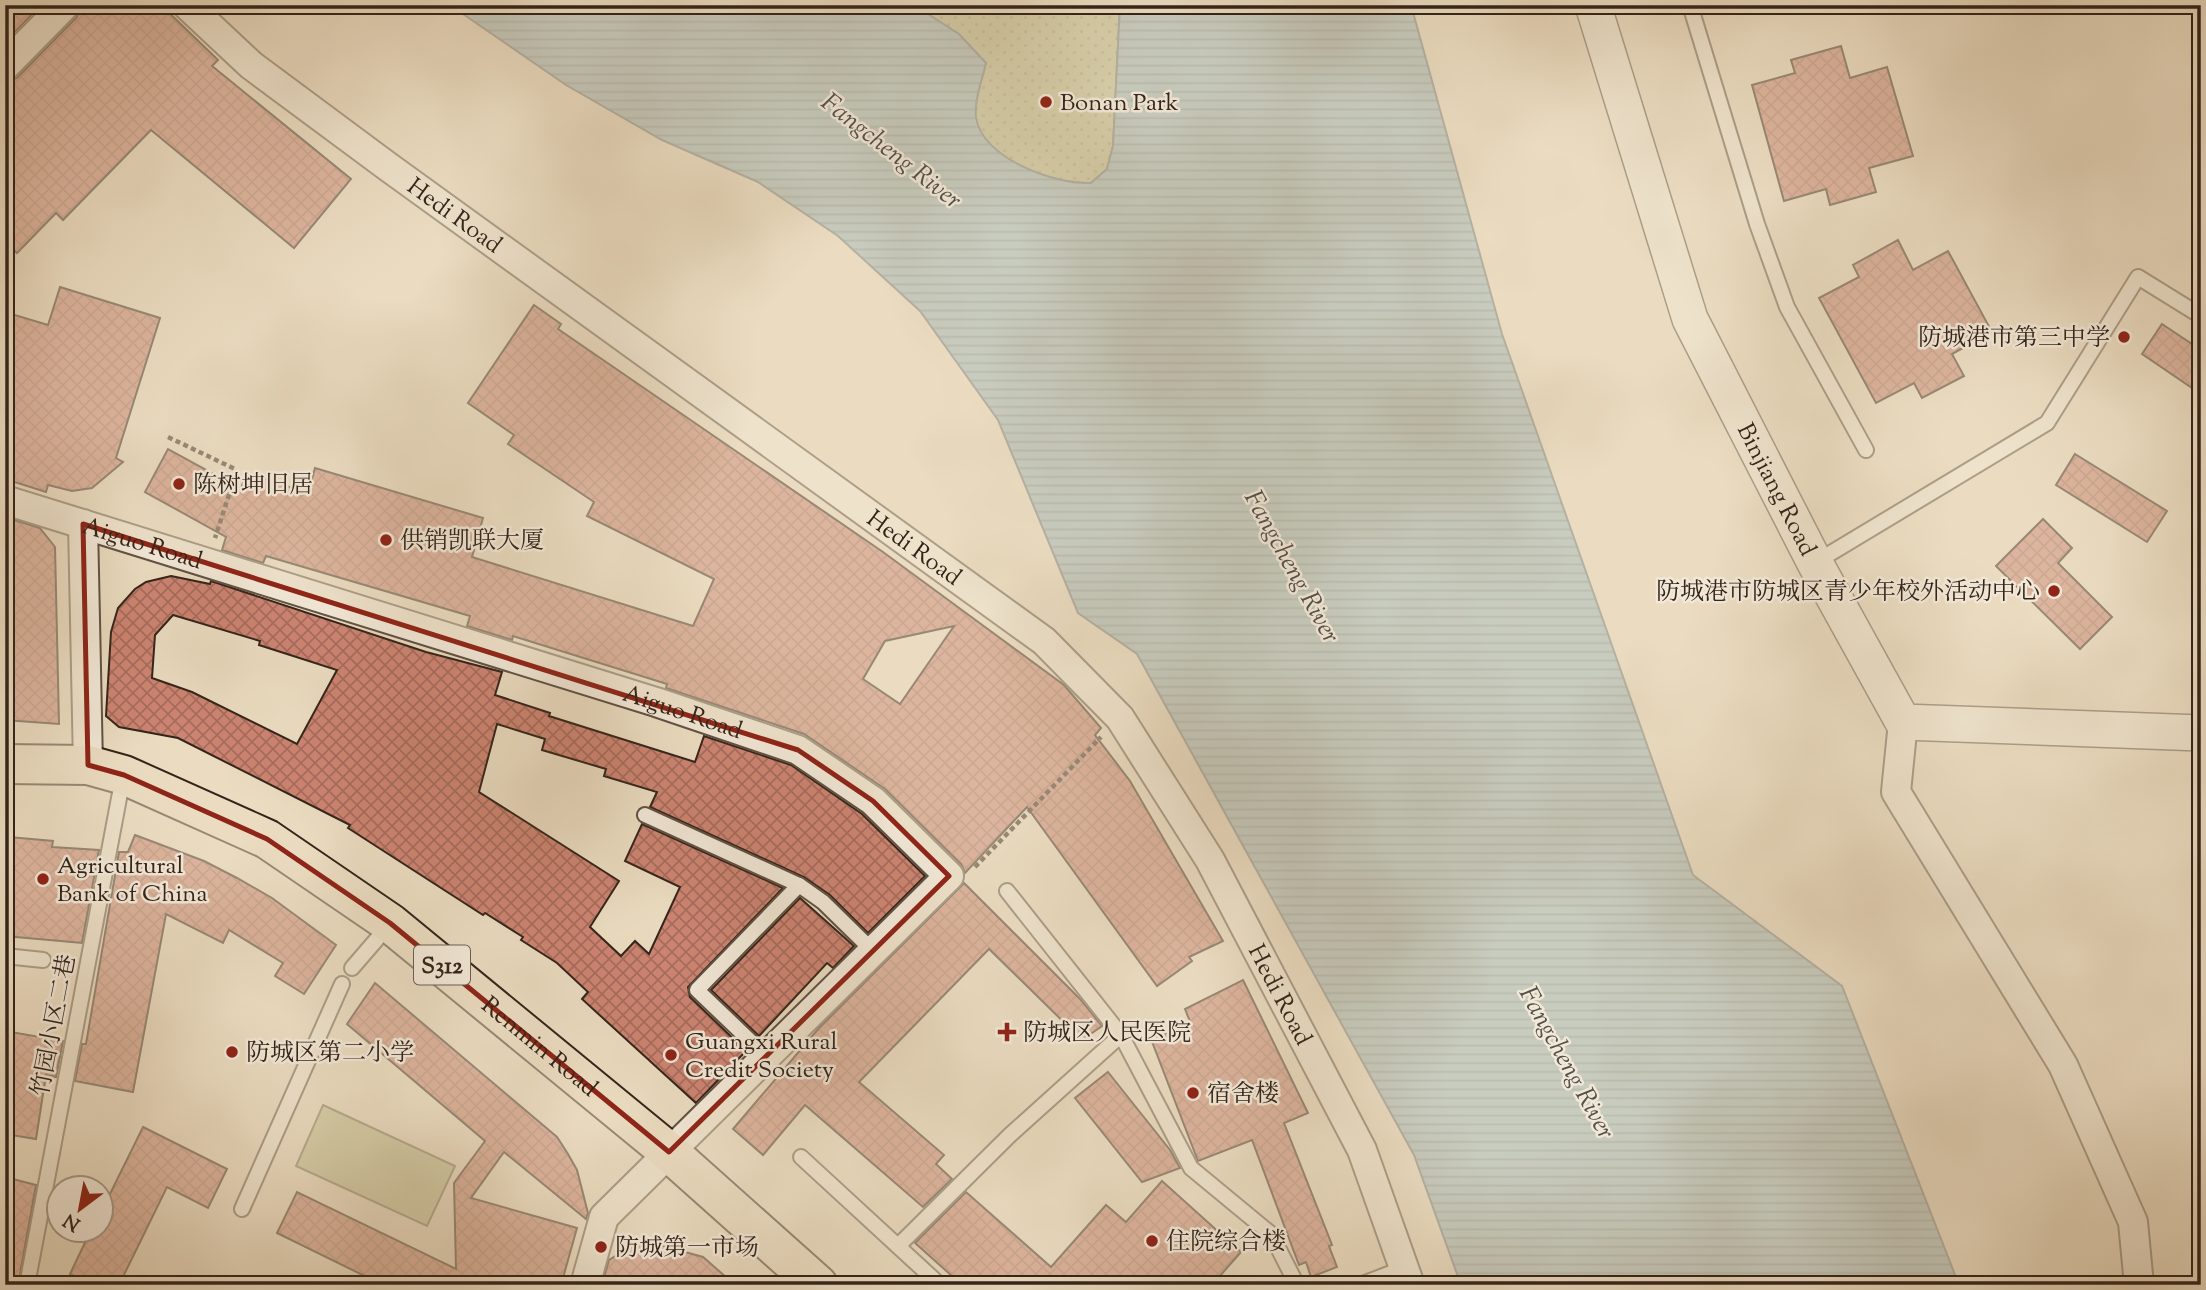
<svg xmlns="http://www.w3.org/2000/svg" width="2206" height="1290" viewBox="0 0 2206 1290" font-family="'Sorts Mill Goudy','Noto Serif SC',serif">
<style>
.grass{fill:url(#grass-dots);stroke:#787154;stroke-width:2}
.garden{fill:#bebe8e;stroke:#787154;stroke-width:2}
.water{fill:url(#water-rules);stroke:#737d7c;stroke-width:2}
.building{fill:url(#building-cross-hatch);stroke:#33241a;stroke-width:2;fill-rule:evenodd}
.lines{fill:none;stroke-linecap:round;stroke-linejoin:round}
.service-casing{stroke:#615244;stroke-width:18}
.minor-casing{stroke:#615244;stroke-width:32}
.tertiary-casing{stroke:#615244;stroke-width:38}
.primary-casing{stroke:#33241a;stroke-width:42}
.path{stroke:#33241a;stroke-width:4.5;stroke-dasharray:5 3.5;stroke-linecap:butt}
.service{stroke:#f2e8d7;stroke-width:14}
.minor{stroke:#f2e8d7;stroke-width:28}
.tertiary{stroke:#f2e8d7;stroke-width:35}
.primary{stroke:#ebdcc1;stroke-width:38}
.marked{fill:none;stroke:#8f2418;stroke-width:5;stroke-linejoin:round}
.poi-dot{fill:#8f2418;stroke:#f2e8d7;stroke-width:2.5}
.labels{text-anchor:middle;stroke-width:5;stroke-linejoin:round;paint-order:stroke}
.shield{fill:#f2e8d7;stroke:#6c5f53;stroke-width:2}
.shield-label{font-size:23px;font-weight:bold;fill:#33241a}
.poi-label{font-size:24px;fill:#33241a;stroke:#f2e8d7;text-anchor:start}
.street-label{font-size:24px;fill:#33241a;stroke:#f2e8d7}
.water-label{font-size:26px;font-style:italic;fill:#53514b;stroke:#f2e8d7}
</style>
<defs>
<pattern id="grass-dots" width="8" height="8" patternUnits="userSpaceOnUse" patternTransform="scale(1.75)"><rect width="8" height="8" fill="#bebe8e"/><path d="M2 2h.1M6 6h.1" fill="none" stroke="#a4a37a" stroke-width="1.8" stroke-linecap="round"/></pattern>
<pattern id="water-rules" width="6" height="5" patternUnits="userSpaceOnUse" patternTransform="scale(1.75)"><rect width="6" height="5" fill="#9db9bd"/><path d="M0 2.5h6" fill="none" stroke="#819699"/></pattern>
<pattern id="building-cross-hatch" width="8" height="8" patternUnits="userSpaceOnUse" patternTransform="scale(1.75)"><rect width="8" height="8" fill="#cd8472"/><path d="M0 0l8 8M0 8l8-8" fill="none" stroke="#a76c5d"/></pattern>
</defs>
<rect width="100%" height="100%" fill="#ebdcc1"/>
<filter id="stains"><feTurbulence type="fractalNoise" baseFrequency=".00286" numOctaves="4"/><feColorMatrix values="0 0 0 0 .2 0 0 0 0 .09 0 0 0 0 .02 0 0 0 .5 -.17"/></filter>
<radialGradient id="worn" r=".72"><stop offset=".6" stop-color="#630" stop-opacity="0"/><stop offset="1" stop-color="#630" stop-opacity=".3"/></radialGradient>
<!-- grass -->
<path class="grass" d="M914,5H1120L1113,146L1107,169L1091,183C1055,185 980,158 975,117C974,101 982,79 986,63Z"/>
<!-- garden -->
<polygon class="garden" points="323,1105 455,1166 427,1226 296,1166"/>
<!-- water -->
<path class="water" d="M450,5H914L959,34L986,63C982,79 974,101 976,117C981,158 1055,185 1091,183L1107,169L1113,146L1120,5H1411L1502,334L1693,875L1842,986L1959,1285H1461L1414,1155L1137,654L1078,613L998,420L920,311L838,236L758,182L662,140L566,85Z"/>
<!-- building -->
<g class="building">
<polygon points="5,5 41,5 5,42"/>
<polygon points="81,5 161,5 218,60 212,66 351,179 294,248 151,130 63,220 56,213 17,253 5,242 5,82 17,78 77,17"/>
<polygon points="1841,46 1850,78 1887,67 1913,156 1869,168 1876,192 1830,205 1826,189 1784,201 1752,85 1795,73 1791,60"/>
<polygon points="1898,240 1913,270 1948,251 1992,332 1952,354 1964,376 1922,398 1914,383 1876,403 1819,298 1859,277 1853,265"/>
<polygon points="60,287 160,318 116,458 123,462 92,488 72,491 48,485 46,492 5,479 5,312 48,325"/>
<path d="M534,305L561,324L558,329L883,552L1064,685L1101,728L1095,735L1130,781L1223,941L1189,957L1192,961L1157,986L1027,807L965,873L961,864L885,789L804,734L666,688L667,684L513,636L512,640L467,626L470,616L266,556L263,563L222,550L226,537L145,492L168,449L241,489L246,473L308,493L315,468L483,518L472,557L693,626L714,579L587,516L594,502L508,444L514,435L468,403ZM954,626L900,704L863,679L885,641Z"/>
<polygon points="2162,324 2201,350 2201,394 2142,354"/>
<polygon points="2075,454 2167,511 2147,542 2056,485"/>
<polygon points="5,517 40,528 55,547 59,724 5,720 10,625 5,624"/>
<polygon points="2043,519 2072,548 2058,563 2112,617 2080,649 1996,566"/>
<path d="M171,576L210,584L211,581L426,652L502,672L495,695L550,713L549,716L695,762L704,736L791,765L862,814L925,876L868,933L830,895L804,877L650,807L657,792L604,776L606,769L542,750L545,739L497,724L479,792L619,881L590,927L621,956L635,941L649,954L680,887L625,861L642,824L783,888L688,987L690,997L746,1051L696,1103L582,999L588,992L557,963L521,940L523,937L485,913L483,915L348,828L350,825L178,738L119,727L106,716L111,632L118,608L135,589L146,582ZM173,615L260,641L259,645L337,670L297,744L192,692L152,678L155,635Z"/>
<polygon points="135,835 204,861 237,878 272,898 336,945 304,994 275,976 283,963 229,930 223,943 166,914 133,1092 75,1081 82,1044 86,1044 119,852 128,852"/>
<polygon points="9,837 53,841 52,847 99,850 82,943 5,936 5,843 9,843"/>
<polygon points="964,883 1081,1000 1102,1026 1082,1040 989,949 859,1082 944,1155 936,1164 952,1179 923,1207 805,1105 763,1155 733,1129 819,1028"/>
<polygon points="800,898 854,946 833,968 827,963 759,1036 711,990"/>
<polygon points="1243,980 1308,1113 1284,1123 1332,1245 1329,1246 1337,1267 1311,1277 1306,1262 1299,1265 1252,1140 1198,1161 1151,1039 1191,1024 1185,1009"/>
<polygon points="375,983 557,1137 568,1154 577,1170 588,1213 586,1219 504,1152 471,1198 577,1228 561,1285 383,1285 277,1233 297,1192 456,1269 454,1183 485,1141 347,1024"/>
<polygon points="5,1031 63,1041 56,1077 46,1075 36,1139 5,1134"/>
<polygon points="1108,1072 1170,1150 1180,1168 1142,1182 1075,1098"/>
<polygon points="143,1127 227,1169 208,1208 167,1187 119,1285 92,1285 70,1274 91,1230 102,1230 102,1210"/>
<polygon points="5,1177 36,1185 18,1285 5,1285"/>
<polygon points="1162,1181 1241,1252 1212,1285 962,1285 915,1243 966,1192 1051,1267 1106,1205 1126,1222"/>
<polygon points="642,1240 703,1257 735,1285 602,1285 609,1260"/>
</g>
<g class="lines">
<!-- service casing -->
<g class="service-casing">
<g id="service">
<polyline points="1690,5 1757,224 1787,307 1866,450"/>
<polyline points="1816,562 2047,423 2138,277 2201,316"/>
<polyline points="645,815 799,885 823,902 873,951"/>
<polyline points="1007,891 1121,1035 1191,1168 1271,1234 1297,1285"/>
<polyline points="5,956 43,960"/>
<polyline points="352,968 390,924"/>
<polyline points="766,1056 697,990 799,885"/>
<polyline points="801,1157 940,1285"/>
<polyline points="242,1209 342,984"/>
<polyline points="898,1246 1010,1135 1121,1035"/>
<polyline points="27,1285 123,777"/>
<polyline points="1360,1285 1404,1268"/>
</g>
</g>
<!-- minor casing -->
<g class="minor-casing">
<g id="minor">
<path id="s1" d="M187,5L251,65L387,166L1044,641L1120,718L1210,860L1362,1150L1410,1285"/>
<polyline points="5,66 65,5"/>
<path id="s2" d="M5,500L656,702L798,750L873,801L949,876L604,1217L585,1285"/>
<polyline points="83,524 88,765"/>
<polyline points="1903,722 1896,792 2063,1065 2133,1222 2139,1285"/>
</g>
</g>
<!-- tertiary casing -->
<g class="tertiary-casing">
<g id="tertiary">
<path id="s3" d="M1593,5L1690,319L1815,563L1903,722L2201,733"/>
</g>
</g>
<!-- primary casing -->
<g class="primary-casing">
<g id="primary">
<path id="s4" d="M5,764L88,765L124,775L267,839L390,923L669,1152L818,1285"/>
</g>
</g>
<!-- path -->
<g class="path">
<polyline points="168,437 237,470 215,538"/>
<polyline points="975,867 1101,737"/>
</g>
<!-- service -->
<use href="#service" class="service"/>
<!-- minor -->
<use href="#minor" class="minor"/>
<!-- tertiary -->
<use href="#tertiary" class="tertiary"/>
<!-- primary -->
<use href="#primary" class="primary"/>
</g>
<!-- marked area -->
<path d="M0 0H2206V1290H0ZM83,524L798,750L873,801L949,876L669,1152L390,923L267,839L124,775L88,765Z" fill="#ebdcc1" fill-opacity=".55" fill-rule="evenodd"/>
<path class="marked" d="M83,524L798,750L873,801L949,876L669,1152L390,923L267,839L124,775L88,765Z"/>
<!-- markers -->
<g class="poi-dot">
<circle cx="1046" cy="102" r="7"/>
<circle cx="2124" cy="337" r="7"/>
<circle cx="179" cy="484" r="7"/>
<circle cx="386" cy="540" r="7"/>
<circle cx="2054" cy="591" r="7"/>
<circle cx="43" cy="879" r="7"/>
<path d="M1003.5 1021.5h7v7h7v7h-7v7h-7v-7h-7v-7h7z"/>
<circle cx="232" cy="1052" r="7"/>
<circle cx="671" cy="1055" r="7"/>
<circle cx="1193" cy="1093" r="7"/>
<circle cx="1152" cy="1241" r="7"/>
<circle cx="601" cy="1247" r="7"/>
</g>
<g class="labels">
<!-- shield labels -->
<rect class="shield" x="414" y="945.5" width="56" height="39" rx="5"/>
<g class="shield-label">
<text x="442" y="973">S312</text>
</g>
<!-- poi labels -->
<g class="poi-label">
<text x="1060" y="110">Bonan Park</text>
<text x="2110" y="345" text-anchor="end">防城港市第三中学</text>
<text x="193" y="492">陈树坤旧居</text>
<text x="400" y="548">供销凯联大厦</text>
<text x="2040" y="599" text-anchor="end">防城港市防城区青少年校外活动中心</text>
<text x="57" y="873">Agricultural<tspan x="57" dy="28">Bank of China</tspan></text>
<text x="1023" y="1040">防城区人民医院</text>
<text x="685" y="1049">Guangxi Rural<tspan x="685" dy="28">Credit Society</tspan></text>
<text x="246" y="1060">防城区第二小学</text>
<text x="1207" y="1101">宿舍楼</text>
<text x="1166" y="1249">住院综合楼</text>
<text x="615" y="1255">防城第一市场</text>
</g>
<!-- street labels -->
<g class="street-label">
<text dy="8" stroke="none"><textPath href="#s1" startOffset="341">Hedi Road</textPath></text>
<text dy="8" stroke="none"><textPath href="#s3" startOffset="520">Binjiang Road</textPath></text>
<text dy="8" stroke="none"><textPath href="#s2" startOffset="144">Aiguo Road</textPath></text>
<text dy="8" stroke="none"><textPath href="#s1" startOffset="908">Hedi Road</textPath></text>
<text dy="8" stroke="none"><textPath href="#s2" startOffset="710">Aiguo Road</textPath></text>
<text dy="8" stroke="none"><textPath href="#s1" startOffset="1496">Hedi Road</textPath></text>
<text transform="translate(53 1025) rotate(-79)" y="8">竹园小区二巷</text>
<text dy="8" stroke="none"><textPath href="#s4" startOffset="620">Renmin Road</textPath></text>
</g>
<!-- water labels -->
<g class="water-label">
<text transform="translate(892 150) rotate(38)" y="9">Fangcheng River</text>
<text transform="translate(1293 566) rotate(61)" y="9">Fangcheng River</text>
<text transform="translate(1568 1062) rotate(61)" y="9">Fangcheng River</text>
</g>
</g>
<!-- margin -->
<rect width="2206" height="1290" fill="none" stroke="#ebdcc1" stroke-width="28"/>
<rect x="7" y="7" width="2192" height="1276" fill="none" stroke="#33241a" stroke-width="3.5"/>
<rect x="14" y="14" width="2178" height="1262" fill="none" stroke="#33241a" stroke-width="2"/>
<!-- north arrow -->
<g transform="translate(80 1209) rotate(212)"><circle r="33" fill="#f2e8d7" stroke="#a69a8b" stroke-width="2"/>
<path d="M0-5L12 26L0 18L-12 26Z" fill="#8f2418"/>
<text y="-10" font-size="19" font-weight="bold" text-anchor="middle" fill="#33241a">N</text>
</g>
<rect width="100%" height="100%" filter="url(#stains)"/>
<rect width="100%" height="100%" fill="url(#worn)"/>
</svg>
